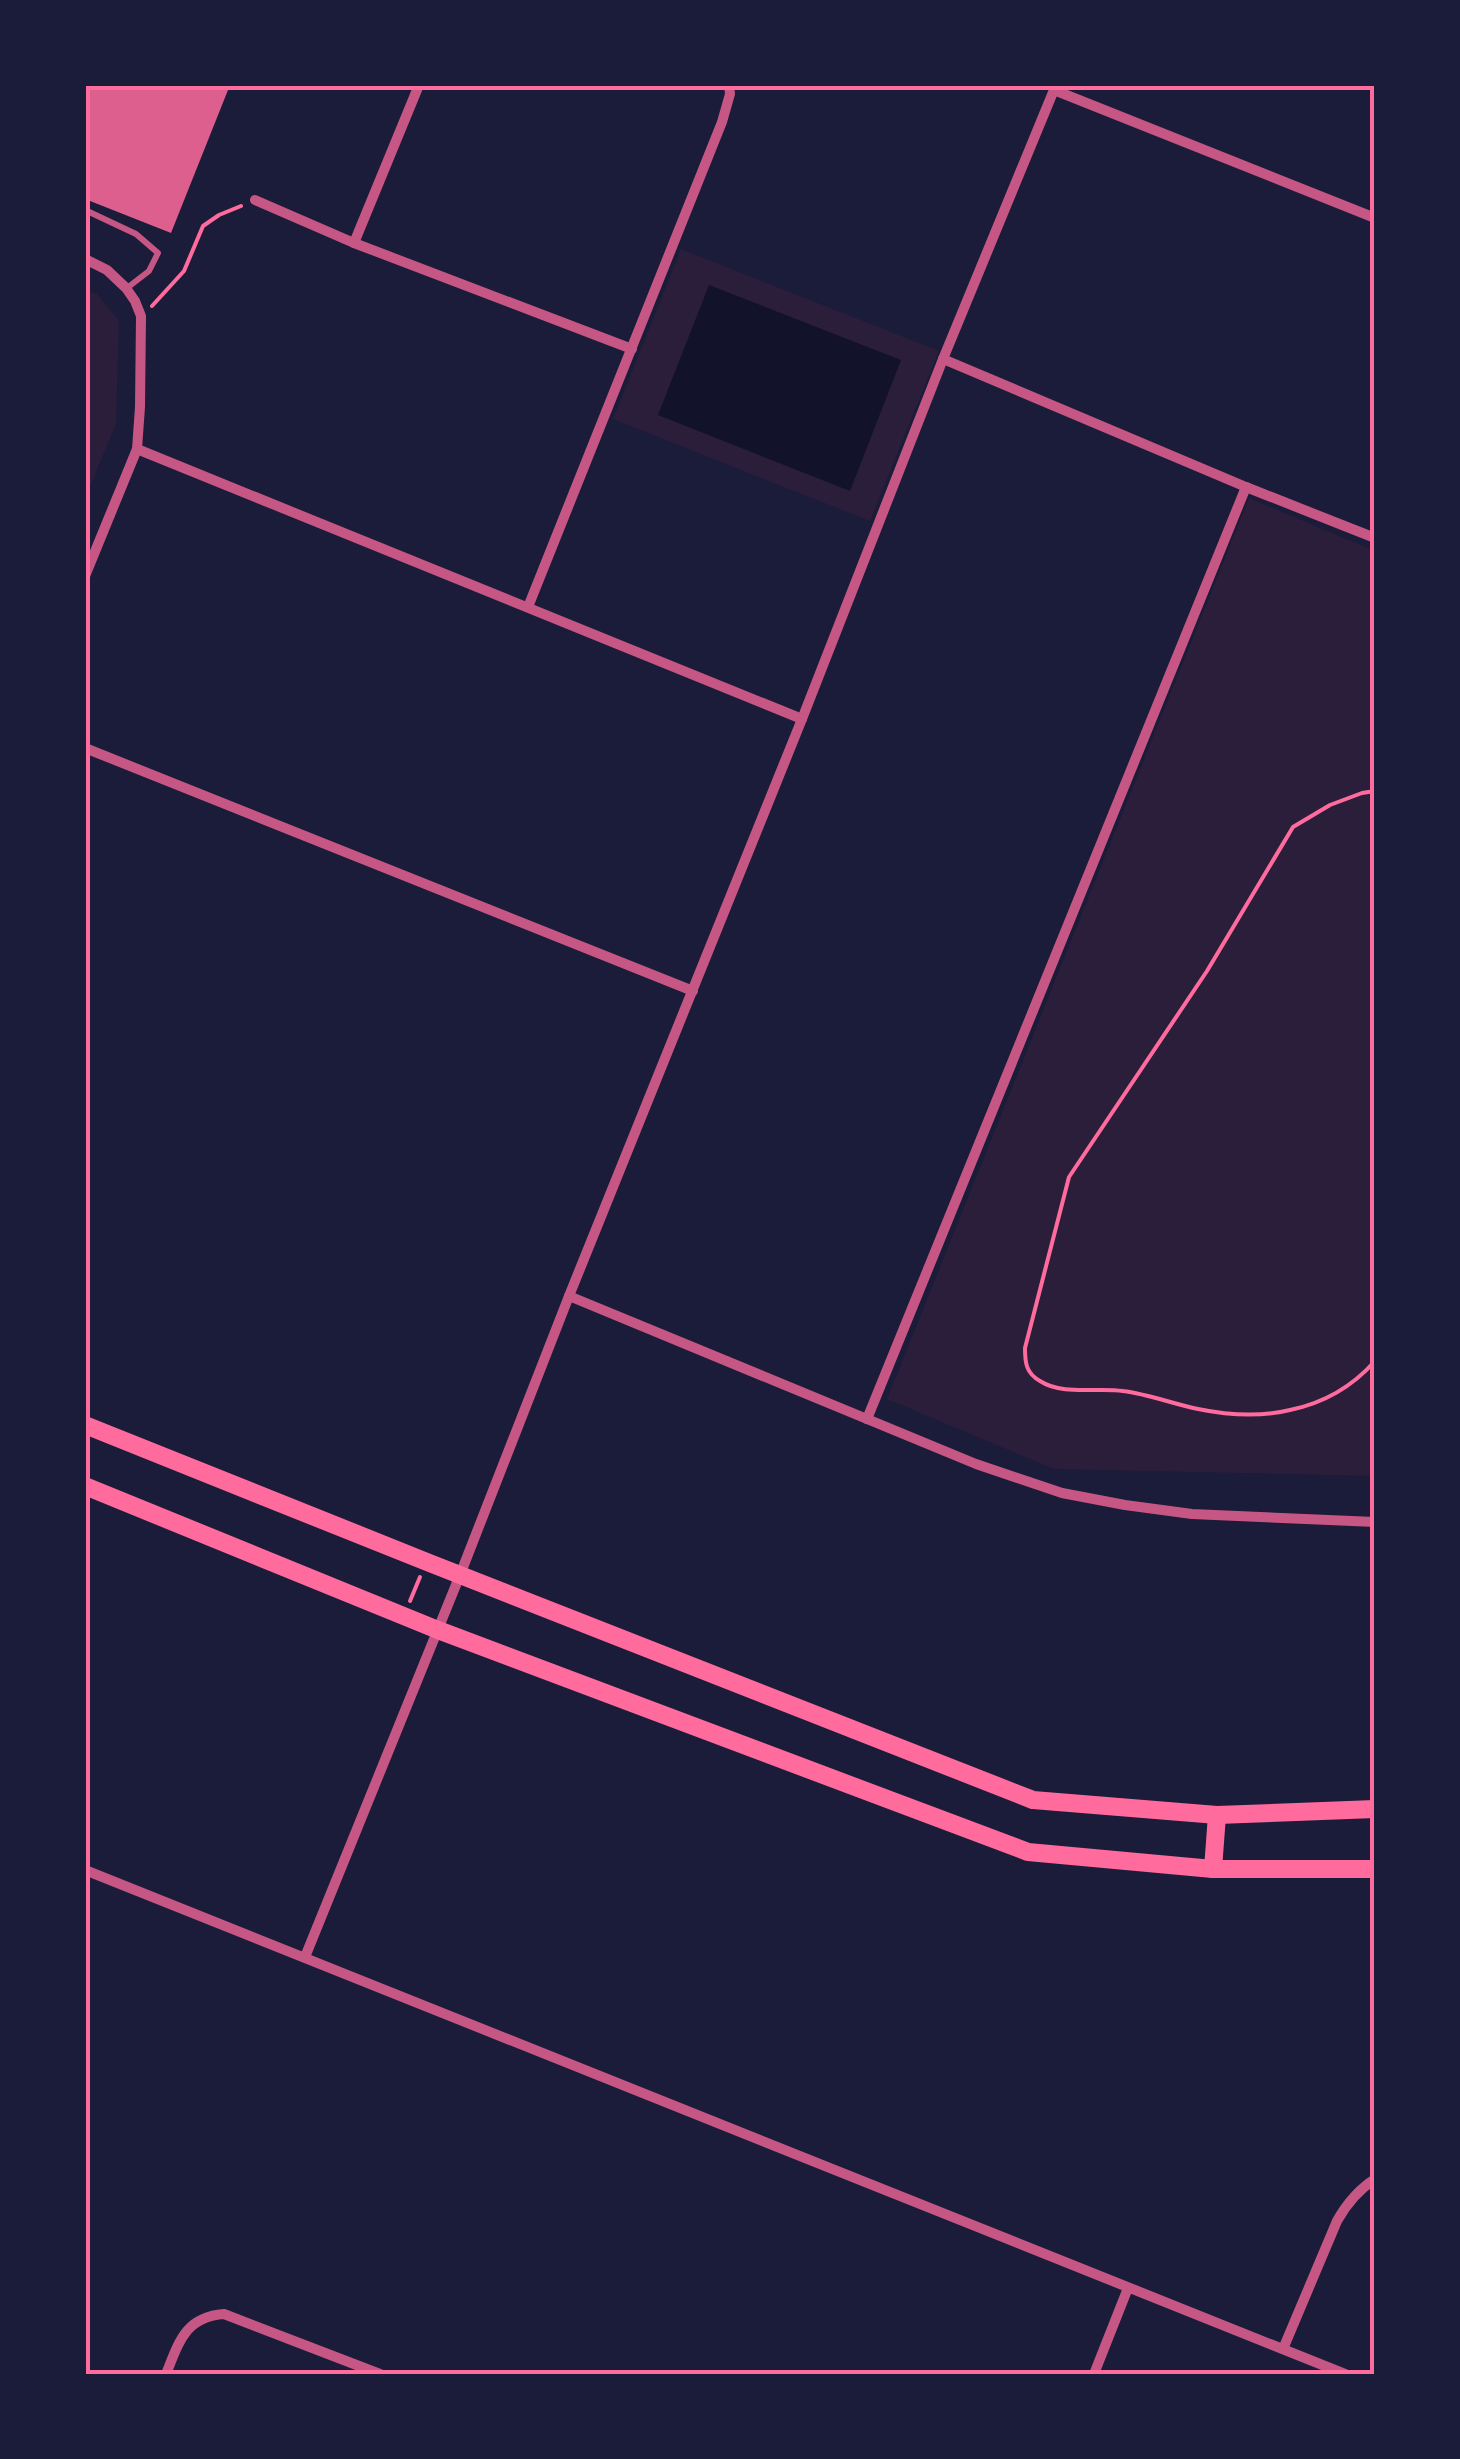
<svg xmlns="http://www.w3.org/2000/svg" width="1460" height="2459" viewBox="0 0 1460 2459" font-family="Cabin,sans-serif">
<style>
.green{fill:#2a1e3b}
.water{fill:#12122b}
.building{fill:#dd5f8e}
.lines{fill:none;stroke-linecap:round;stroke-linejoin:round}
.path{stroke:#ff6b9d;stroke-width:4}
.service{stroke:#c65784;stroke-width:6}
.minor{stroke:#c65784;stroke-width:10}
.secondary{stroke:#ff6b9d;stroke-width:18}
.neatline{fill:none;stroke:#ff6b9d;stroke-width:4}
</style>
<rect width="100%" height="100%" fill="#1b1b3a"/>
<!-- green -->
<g class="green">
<polygon points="681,249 939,351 870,521 613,419"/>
<polygon points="85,289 97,294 119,321 116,424 85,498"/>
<polygon points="1249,498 1375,551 1375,1476 1054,1469 887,1399"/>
</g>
<!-- water -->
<polygon class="water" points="709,285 901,360 850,491 658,415"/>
<!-- building -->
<polygon class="building" points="85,85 230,85 171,233 85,199"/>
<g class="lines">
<!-- path -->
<g class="path">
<polyline points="152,306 184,271 203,226 219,215 241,206"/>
<path d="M1375,791L1362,793L1330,805L1293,827L1207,971L1069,1177L1025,1348C1025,1363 1026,1373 1040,1381C1063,1396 1097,1387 1123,1391C1148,1394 1173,1404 1198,1409C1227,1415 1261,1417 1290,1410C1324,1403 1352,1387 1375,1361"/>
<polyline points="410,1601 420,1577"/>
</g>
<!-- service -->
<polyline class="service" points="85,210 136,234 158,253 149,271 127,288"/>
<!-- minor -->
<g class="minor">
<polyline points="1054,90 1375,218"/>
<polyline points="255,200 354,243 632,349"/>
<polyline points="354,243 419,85"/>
<polyline points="85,259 107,270 126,288 135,301 141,316 140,407 137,449 85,576"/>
<polyline points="943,359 1246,487 1375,538"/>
<polyline points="137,449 802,719"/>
<polyline points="528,607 722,122 730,94 729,85"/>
<polyline points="85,748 693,991"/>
<polyline points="569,1296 976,1464 1062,1493 1125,1505 1192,1514 1375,1522"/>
<polyline points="867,1419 1246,487"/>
<polyline points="85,1870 1345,2374"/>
<polyline points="305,1957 460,1575 569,1296 802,719 943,359 1056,85"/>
<path d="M1283,2349L1337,2221C1347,2203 1358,2190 1375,2179"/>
<path d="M166,2374C179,2342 185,2317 224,2314L380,2374"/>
<polyline points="1094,2374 1128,2288"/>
</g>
<!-- secondary -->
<g class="secondary">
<polyline points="85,1425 427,1562 1033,1800 1217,1815 1375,1809"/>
<polyline points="85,1486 438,1630 1028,1852 1213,1869 1375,1869"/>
<polyline points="1213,1869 1217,1815"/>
</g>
</g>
<!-- border -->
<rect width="1460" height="2459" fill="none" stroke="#1b1b3a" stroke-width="175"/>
<rect x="88" y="88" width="1284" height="2284" class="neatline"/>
</svg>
